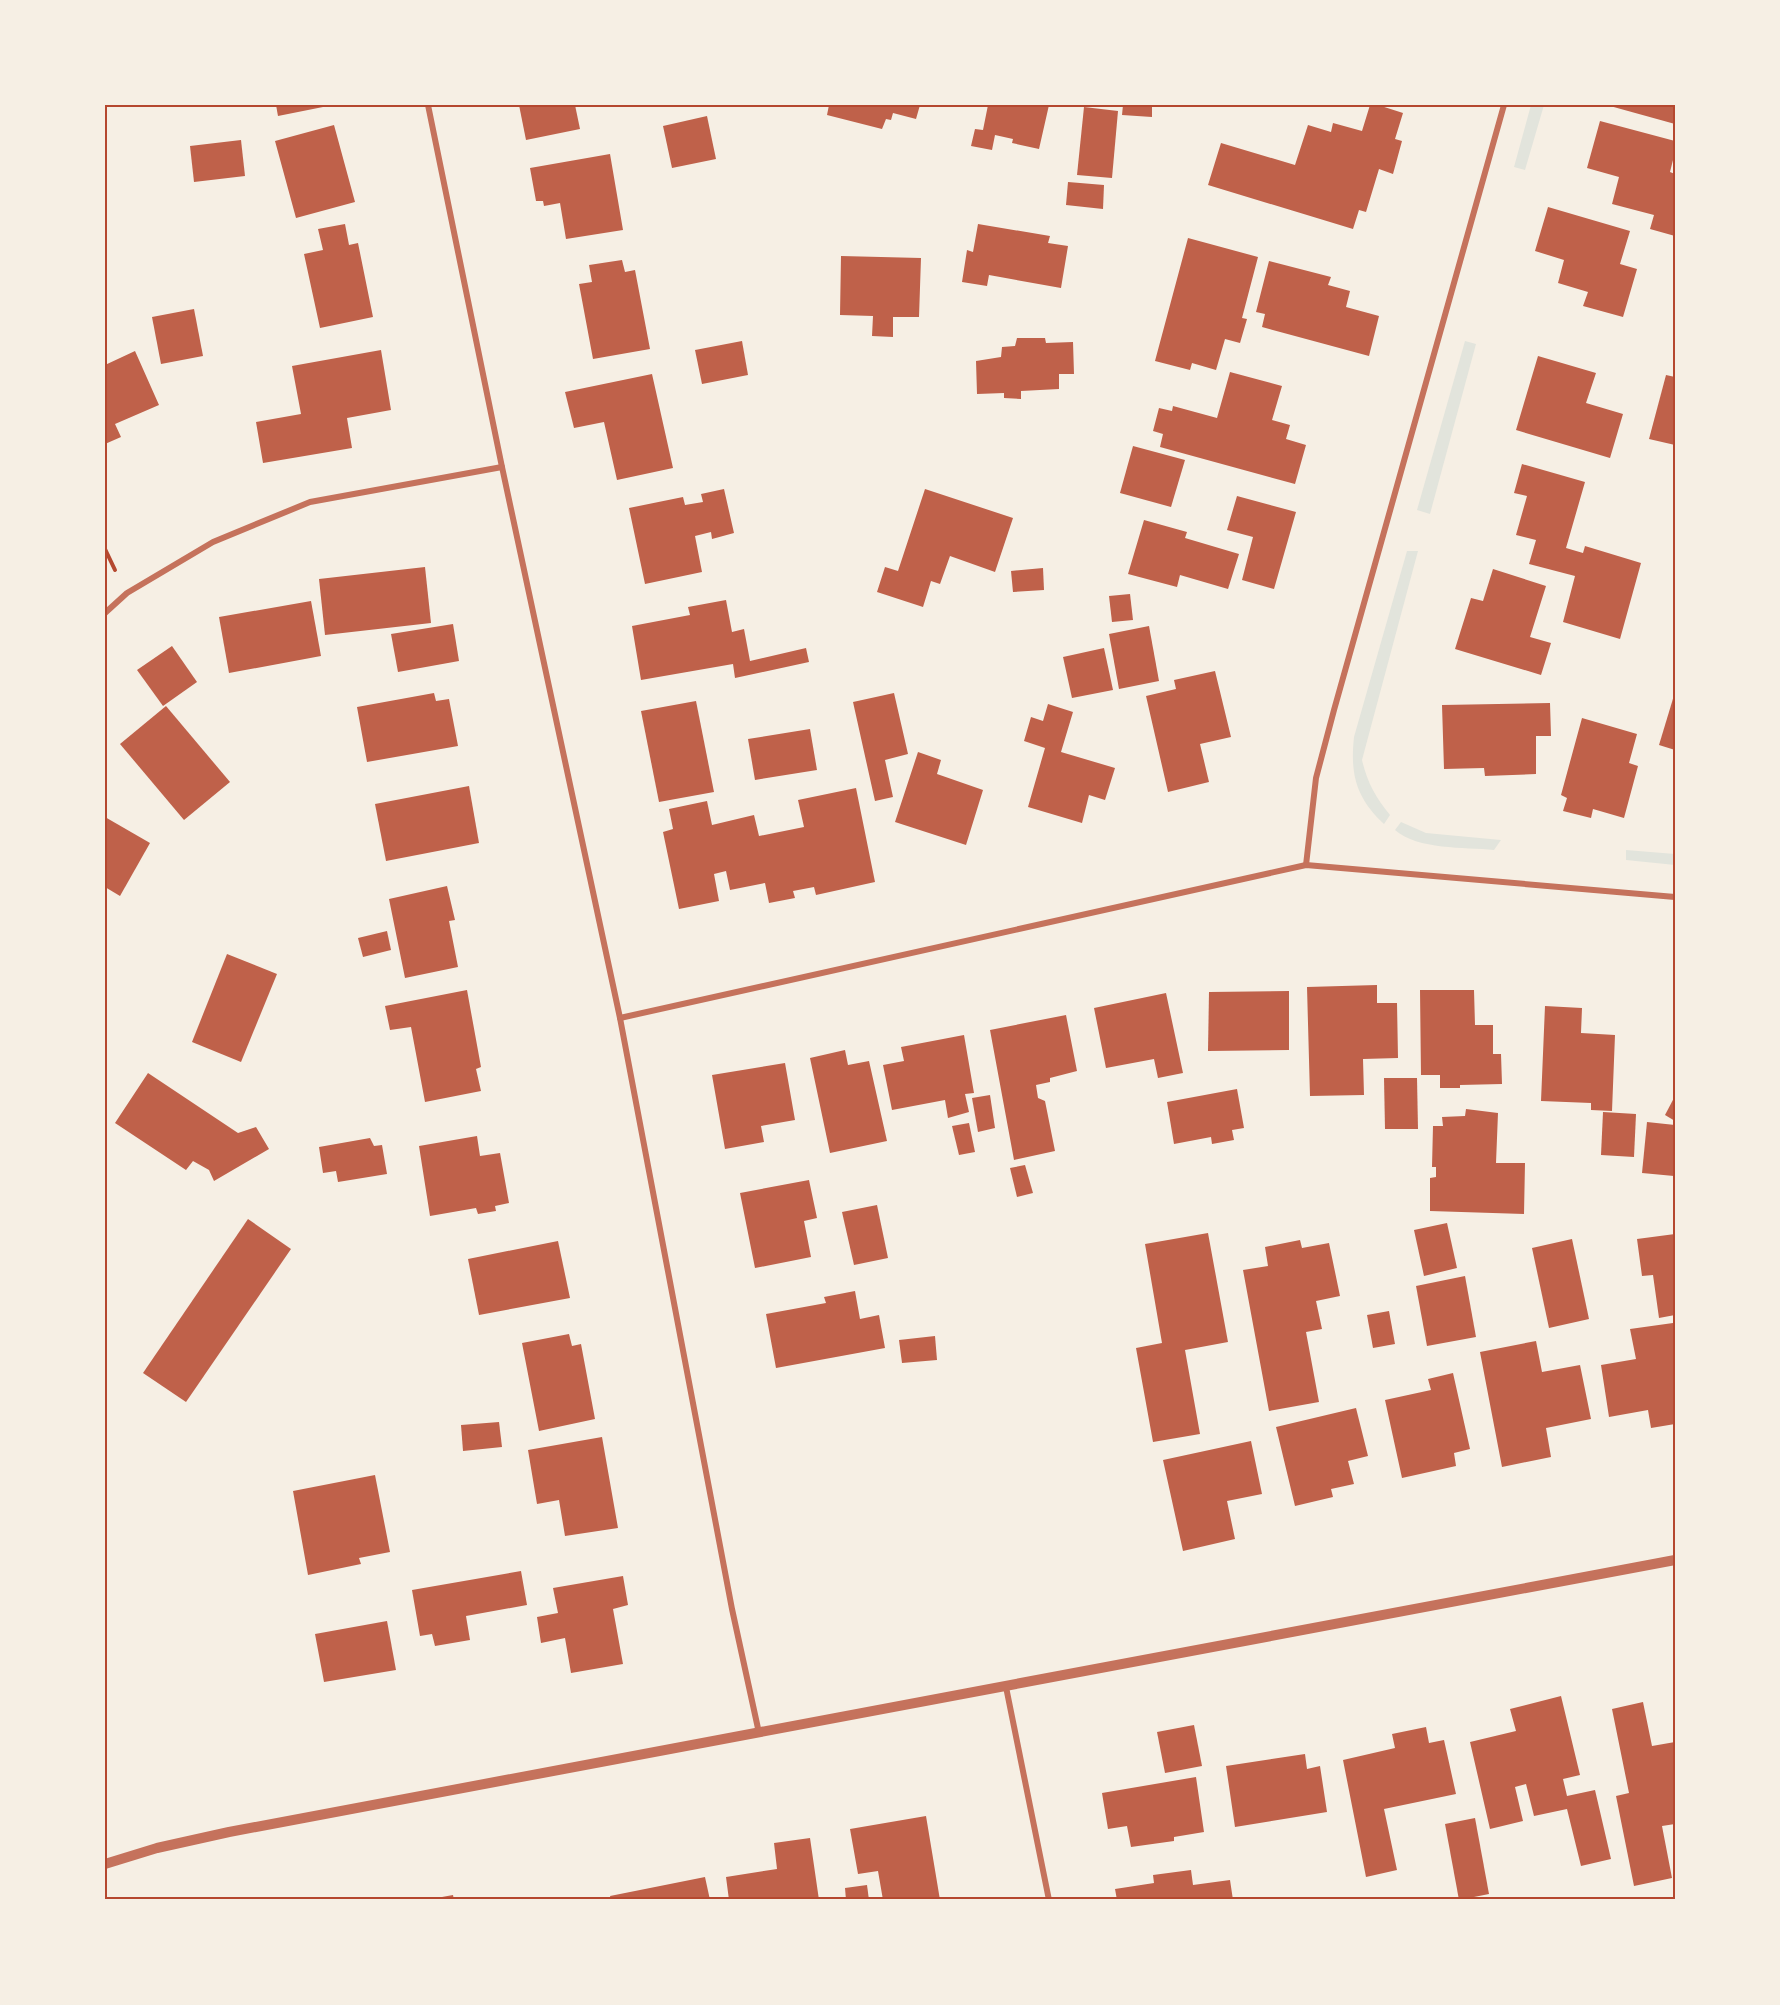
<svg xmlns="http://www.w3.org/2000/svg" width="1780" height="2005" viewBox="0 0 1780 2005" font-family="'Work Sans',sans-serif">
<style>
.green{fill:#e2e4dc}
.building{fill:#bf614a}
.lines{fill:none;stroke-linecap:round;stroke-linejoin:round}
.path{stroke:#b5482f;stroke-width:4}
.minor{stroke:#c5725c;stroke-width:6}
.tertiary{stroke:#c5725c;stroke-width:10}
.neatline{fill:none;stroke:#b5482f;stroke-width:2}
</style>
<rect width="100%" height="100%" fill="#f6efe4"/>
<!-- green -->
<g class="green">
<polygon points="1531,105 1544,105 1525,170 1514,167"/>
<polygon points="1465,341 1476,344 1430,514 1417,510"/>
<path d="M1407,551H1418L1362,760C1367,782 1376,798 1390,815L1384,824C1356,798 1350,774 1354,737Z"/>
<path d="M1401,822L1426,833L1501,840L1494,850C1464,847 1418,850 1395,830Z"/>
<polygon points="1626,850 1675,854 1675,865 1626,860"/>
</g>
<!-- building -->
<g class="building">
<polygon points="276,105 327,105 328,106 278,116"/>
<polygon points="519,105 575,105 580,129 526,140"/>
<polygon points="829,105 920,105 916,119 893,113 891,120 886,119 882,129 827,115"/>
<polygon points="988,105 1049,105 1039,149 1012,143 1013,139 995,135 992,150 971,146 975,129 983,130"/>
<polygon points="1123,105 1152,105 1152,117 1122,115"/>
<polygon points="1370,105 1378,105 1403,113 1395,139 1402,141 1393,174 1379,169 1366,212 1359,210 1353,229 1208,185 1221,143 1295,165 1308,125 1331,132 1333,123 1362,131"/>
<polygon points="1610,105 1675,105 1675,124 1610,106"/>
<polygon points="1084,107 1118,111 1112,178 1077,175"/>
<polygon points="707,116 716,159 672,168 663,126"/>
<polygon points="1600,121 1675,141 1675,152 1670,172 1675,174 1675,236 1650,229 1654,215 1612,204 1619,177 1587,168"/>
<polygon points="334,125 355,202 296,218 275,141"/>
<polygon points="241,140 245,176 194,182 190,146"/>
<polygon points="610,154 623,230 566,239 560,203 544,206 543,201 536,201 530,168"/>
<polygon points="1068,182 1104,185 1103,209 1066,205"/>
<polygon points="1548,207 1630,231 1620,264 1637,269 1623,317 1583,306 1588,292 1558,283 1564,260 1535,251"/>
<polygon points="345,224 349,245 358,243 373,317 320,328 304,254 323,250 318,229"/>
<polygon points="978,224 1050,236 1048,243 1068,246 1061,288 989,275 987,286 962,282 967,250 973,252"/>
<polygon points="1188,238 1258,257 1242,318 1247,319 1240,343 1225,339 1216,370 1192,363 1190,370 1155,361"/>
<polygon points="841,256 921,258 919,317 893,317 893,337 872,336 873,316 840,315"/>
<polygon points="622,260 625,272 635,270 650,349 593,359 579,284 592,282 589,265"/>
<polygon points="1269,261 1331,277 1328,285 1350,291 1346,307 1379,316 1369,356 1262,327 1265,314 1256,312"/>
<polygon points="194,309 203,356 161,364 152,317"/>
<polygon points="1017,338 1045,338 1046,343 1073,342 1074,374 1059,374 1059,389 1021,391 1021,399 1004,398 1004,393 977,394 976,361 1001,357 1002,347 1015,346"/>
<polygon points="742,341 748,375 702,384 695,350"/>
<polygon points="381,350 391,410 347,418 352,448 263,463 256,422 301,414 292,366"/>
<polygon points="135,351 159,405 115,424 121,437 105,444 105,365"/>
<polygon points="1538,356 1596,373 1586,403 1623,414 1610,458 1516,430"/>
<polygon points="1230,372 1282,386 1272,420 1290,425 1286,439 1306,445 1295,484 1160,447 1163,434 1153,431 1159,408 1172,411 1173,406 1217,418"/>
<polygon points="652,374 673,468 617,480 604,422 574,428 565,392"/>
<polygon points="1666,375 1675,377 1675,445 1649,439"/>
<polygon points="1133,446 1185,460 1171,507 1120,493"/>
<polygon points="1522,464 1585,482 1566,548 1583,553 1585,546 1641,563 1620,639 1563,622 1575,576 1529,564 1536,540 1516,535 1527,496 1514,493"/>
<polygon points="724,489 734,533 712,539 711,532 695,536 702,572 645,584 629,508 683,497 685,505 703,502 701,494"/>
<polygon points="925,489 1013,518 995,572 950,556 940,584 931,581 923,607 877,592 885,567 898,571"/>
<polygon points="1237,496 1296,512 1274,589 1242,580 1253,537 1227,530"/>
<polygon points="1144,520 1187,532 1185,538 1239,554 1228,589 1180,575 1177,587 1128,574"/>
<polygon points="425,567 431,623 325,635 319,579"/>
<polygon points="1043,568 1044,590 1013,592 1011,571"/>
<polygon points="1493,569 1546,586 1530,637 1551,643 1541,675 1455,649 1471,598 1483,601"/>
<polygon points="1130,594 1133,620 1112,622 1109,596"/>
<polygon points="726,600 732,632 744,629 750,661 806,648 809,662 735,678 733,664 641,680 632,626 690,615 688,607"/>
<polygon points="311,601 321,656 229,673 219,617"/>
<polygon points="453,624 459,661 398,672 391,634"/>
<polygon points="1149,626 1159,681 1119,689 1109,634"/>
<polygon points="172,646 197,682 163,706 137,670"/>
<polygon points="1104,648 1113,690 1072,698 1063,657"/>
<polygon points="1215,671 1231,737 1200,744 1209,782 1168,792 1146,696 1176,689 1174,680"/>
<polygon points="1675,692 1675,750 1659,745"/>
<polygon points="434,693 436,701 449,699 458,746 367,762 357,707"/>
<polygon points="894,693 908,754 885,760 893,797 875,801 853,702"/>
<polygon points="696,701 714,792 659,802 641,711"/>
<polygon points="1550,703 1551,736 1536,736 1536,774 1485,776 1484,768 1444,769 1442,705"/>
<polygon points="1048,704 1073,712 1061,752 1115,768 1105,800 1089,795 1082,823 1028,807 1045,748 1024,741 1031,717 1043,721"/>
<polygon points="166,706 230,782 184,820 120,744"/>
<polygon points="1582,718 1637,734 1629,763 1638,766 1624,818 1593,809 1591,818 1563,811 1567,798 1561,795"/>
<polygon points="810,729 817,770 755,780 748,739"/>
<polygon points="918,752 941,760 937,774 983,790 966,845 895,822"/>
<polygon points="469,786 479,843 386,861 375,804"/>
<polygon points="856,788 875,882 816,895 814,887 793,891 795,898 769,903 765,883 730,890 726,871 714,874 719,901 679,909 663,832 673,829 669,809 707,801 712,825 754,815 759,836 804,827 798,800"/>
<polygon points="105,817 150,843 120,896 105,887"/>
<polygon points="447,886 455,920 449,921 458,967 405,978 389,899"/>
<polygon points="387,931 391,950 363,957 358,938"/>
<polygon points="227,954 277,974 241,1062 192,1042"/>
<polygon points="1377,985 1377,1003 1397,1003 1398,1058 1363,1059 1364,1095 1310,1096 1307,987"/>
<polygon points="467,990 481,1067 476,1069 481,1091 425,1102 411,1027 390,1030 385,1006"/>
<polygon points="1420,990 1474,990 1475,1025 1493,1025 1493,1054 1501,1054 1502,1084 1460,1085 1460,1088 1440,1088 1440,1075 1421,1075"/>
<polygon points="1289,991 1289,1050 1208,1051 1209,992"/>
<polygon points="1166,993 1183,1073 1158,1078 1154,1059 1106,1068 1094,1008"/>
<polygon points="1545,1006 1582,1008 1581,1033 1615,1035 1612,1111 1591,1110 1591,1103 1541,1101"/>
<polygon points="1066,1015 1077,1071 1050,1078 1050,1082 1036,1085 1038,1098 1045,1101 1055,1151 1014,1160 990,1030"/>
<polygon points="964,1035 974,1093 965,1094 969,1112 948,1118 945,1100 892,1110 883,1065 904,1061 901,1047"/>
<polygon points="845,1050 848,1065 869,1061 887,1141 830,1153 810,1058"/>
<polygon points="785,1063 795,1120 761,1126 764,1142 725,1149 712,1075"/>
<polygon points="148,1073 238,1133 256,1127 269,1149 214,1181 209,1170 193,1161 186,1170 115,1123"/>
<polygon points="1384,1078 1417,1078 1418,1129 1385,1129"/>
<polygon points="1237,1089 1244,1128 1232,1130 1234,1140 1212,1144 1211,1137 1174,1144 1167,1102"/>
<polygon points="990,1095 995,1128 978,1132 972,1098"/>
<polygon points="1675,1096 1675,1121 1665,1115"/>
<polygon points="1466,1109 1498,1113 1496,1163 1525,1163 1524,1214 1430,1211 1430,1178 1436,1177 1436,1167 1432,1167 1433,1126 1443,1126 1442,1117 1465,1116"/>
<polygon points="1603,1112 1636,1114 1634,1157 1601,1155"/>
<polygon points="1647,1122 1675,1125 1674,1176 1642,1173"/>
<polygon points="969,1123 975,1152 959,1155 952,1126"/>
<polygon points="477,1136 480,1156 500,1153 509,1203 495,1206 496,1211 478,1214 476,1208 430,1216 419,1146"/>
<polygon points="370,1138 374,1146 382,1145 387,1174 338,1182 336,1171 323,1173 319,1147"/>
<polygon points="1025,1165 1033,1193 1017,1197 1010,1168"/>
<polygon points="809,1180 817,1218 804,1221 811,1257 755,1268 740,1193"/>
<polygon points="877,1205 888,1258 854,1265 842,1212"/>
<polygon points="248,1219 291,1249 186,1402 143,1373"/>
<polygon points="1447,1223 1457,1268 1424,1276 1414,1230"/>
<polygon points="1208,1233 1228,1342 1185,1350 1200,1434 1153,1442 1136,1348 1162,1343 1145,1244"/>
<polygon points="1675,1234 1675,1315 1659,1318 1653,1275 1642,1276 1637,1239"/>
<polygon points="1572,1239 1589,1319 1549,1328 1532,1248"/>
<polygon points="1300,1240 1302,1248 1329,1243 1340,1296 1316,1301 1322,1329 1306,1332 1319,1402 1269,1411 1243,1270 1268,1266 1265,1247"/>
<polygon points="558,1241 570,1298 479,1315 468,1259"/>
<polygon points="1465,1276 1476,1337 1427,1346 1416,1286"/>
<polygon points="855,1291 860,1319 879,1315 885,1348 776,1368 766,1314 826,1303 824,1297"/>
<polygon points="1389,1311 1395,1344 1373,1348 1367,1315"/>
<polygon points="1673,1323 1675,1338 1675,1424 1651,1428 1648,1410 1609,1417 1601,1365 1636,1359 1630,1329"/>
<polygon points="569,1334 572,1346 581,1344 595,1419 539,1431 522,1343"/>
<polygon points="935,1336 937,1360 902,1363 899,1340"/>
<polygon points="1536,1341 1542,1372 1580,1365 1591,1419 1546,1428 1551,1457 1502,1467 1480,1352"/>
<polygon points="1453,1373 1470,1449 1454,1453 1456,1466 1402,1478 1385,1400 1431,1390 1428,1379"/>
<polygon points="1356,1408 1368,1456 1348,1461 1354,1484 1331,1489 1333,1497 1295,1506 1276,1427"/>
<polygon points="499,1422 502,1447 463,1451 461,1425"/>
<polygon points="602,1437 618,1528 565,1536 559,1500 537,1504 528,1450"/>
<polygon points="1251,1441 1262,1494 1227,1501 1235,1539 1183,1551 1163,1460"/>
<polygon points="375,1475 390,1552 359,1558 361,1564 308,1575 293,1491"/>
<polygon points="521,1571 527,1605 466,1616 470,1640 435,1646 432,1634 420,1636 412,1590"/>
<polygon points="623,1576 628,1605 613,1609 623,1664 571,1673 565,1638 541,1643 537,1617 558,1613 553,1588"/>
<polygon points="387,1621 396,1670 324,1682 315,1634"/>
<polygon points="1561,1696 1580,1775 1563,1779 1567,1796 1595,1790 1611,1859 1581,1866 1567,1809 1534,1816 1526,1784 1515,1787 1523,1821 1490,1829 1470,1742 1516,1731 1510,1709"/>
<polygon points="1643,1702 1652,1746 1675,1742 1675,1824 1662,1826 1672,1878 1634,1886 1616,1796 1629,1793 1612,1709"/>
<polygon points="1194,1725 1202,1766 1165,1773 1157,1732"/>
<polygon points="1426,1727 1429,1743 1444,1740 1456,1794 1384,1809 1397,1870 1366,1877 1343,1760 1395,1748 1392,1734"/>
<polygon points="1305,1754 1307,1769 1320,1766 1327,1812 1235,1827 1226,1766"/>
<polygon points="1196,1777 1204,1832 1174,1837 1174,1841 1131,1847 1127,1826 1108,1829 1102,1793"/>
<polygon points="926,1816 940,1900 883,1900 878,1871 858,1874 850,1829"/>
<polygon points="1475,1818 1489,1894 1459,1900 1445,1824"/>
<polygon points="810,1838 819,1900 729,1900 726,1877 777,1869 774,1843"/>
<polygon points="1191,1870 1193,1885 1230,1880 1233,1900 1117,1900 1115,1889 1154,1883 1153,1875"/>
<polygon points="705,1877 710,1900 611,1900 610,1896"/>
<polygon points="867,1885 869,1900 846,1900 845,1888"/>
<polygon points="453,1895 454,1900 431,1900 431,1899"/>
</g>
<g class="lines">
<!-- path -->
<polyline class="path" points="105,549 115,570"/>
<!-- minor -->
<g class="minor">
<polyline points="428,105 502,467 620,1018 732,1609 759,1733"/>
<polyline points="105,613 127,593 213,542 310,502 502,467"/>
<polyline points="1306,865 1316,778 1334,710 1504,105"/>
<polyline points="620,1018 1306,865 1675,897"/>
<polyline points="1006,1687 1049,1900"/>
</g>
<!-- tertiary -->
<polyline class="tertiary" points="105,1864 157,1848 229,1832 1675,1560"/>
</g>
<!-- border -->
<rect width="1780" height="2005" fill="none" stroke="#f6efe4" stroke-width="213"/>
<rect x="106" y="106" width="1568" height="1792" class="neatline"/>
</svg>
